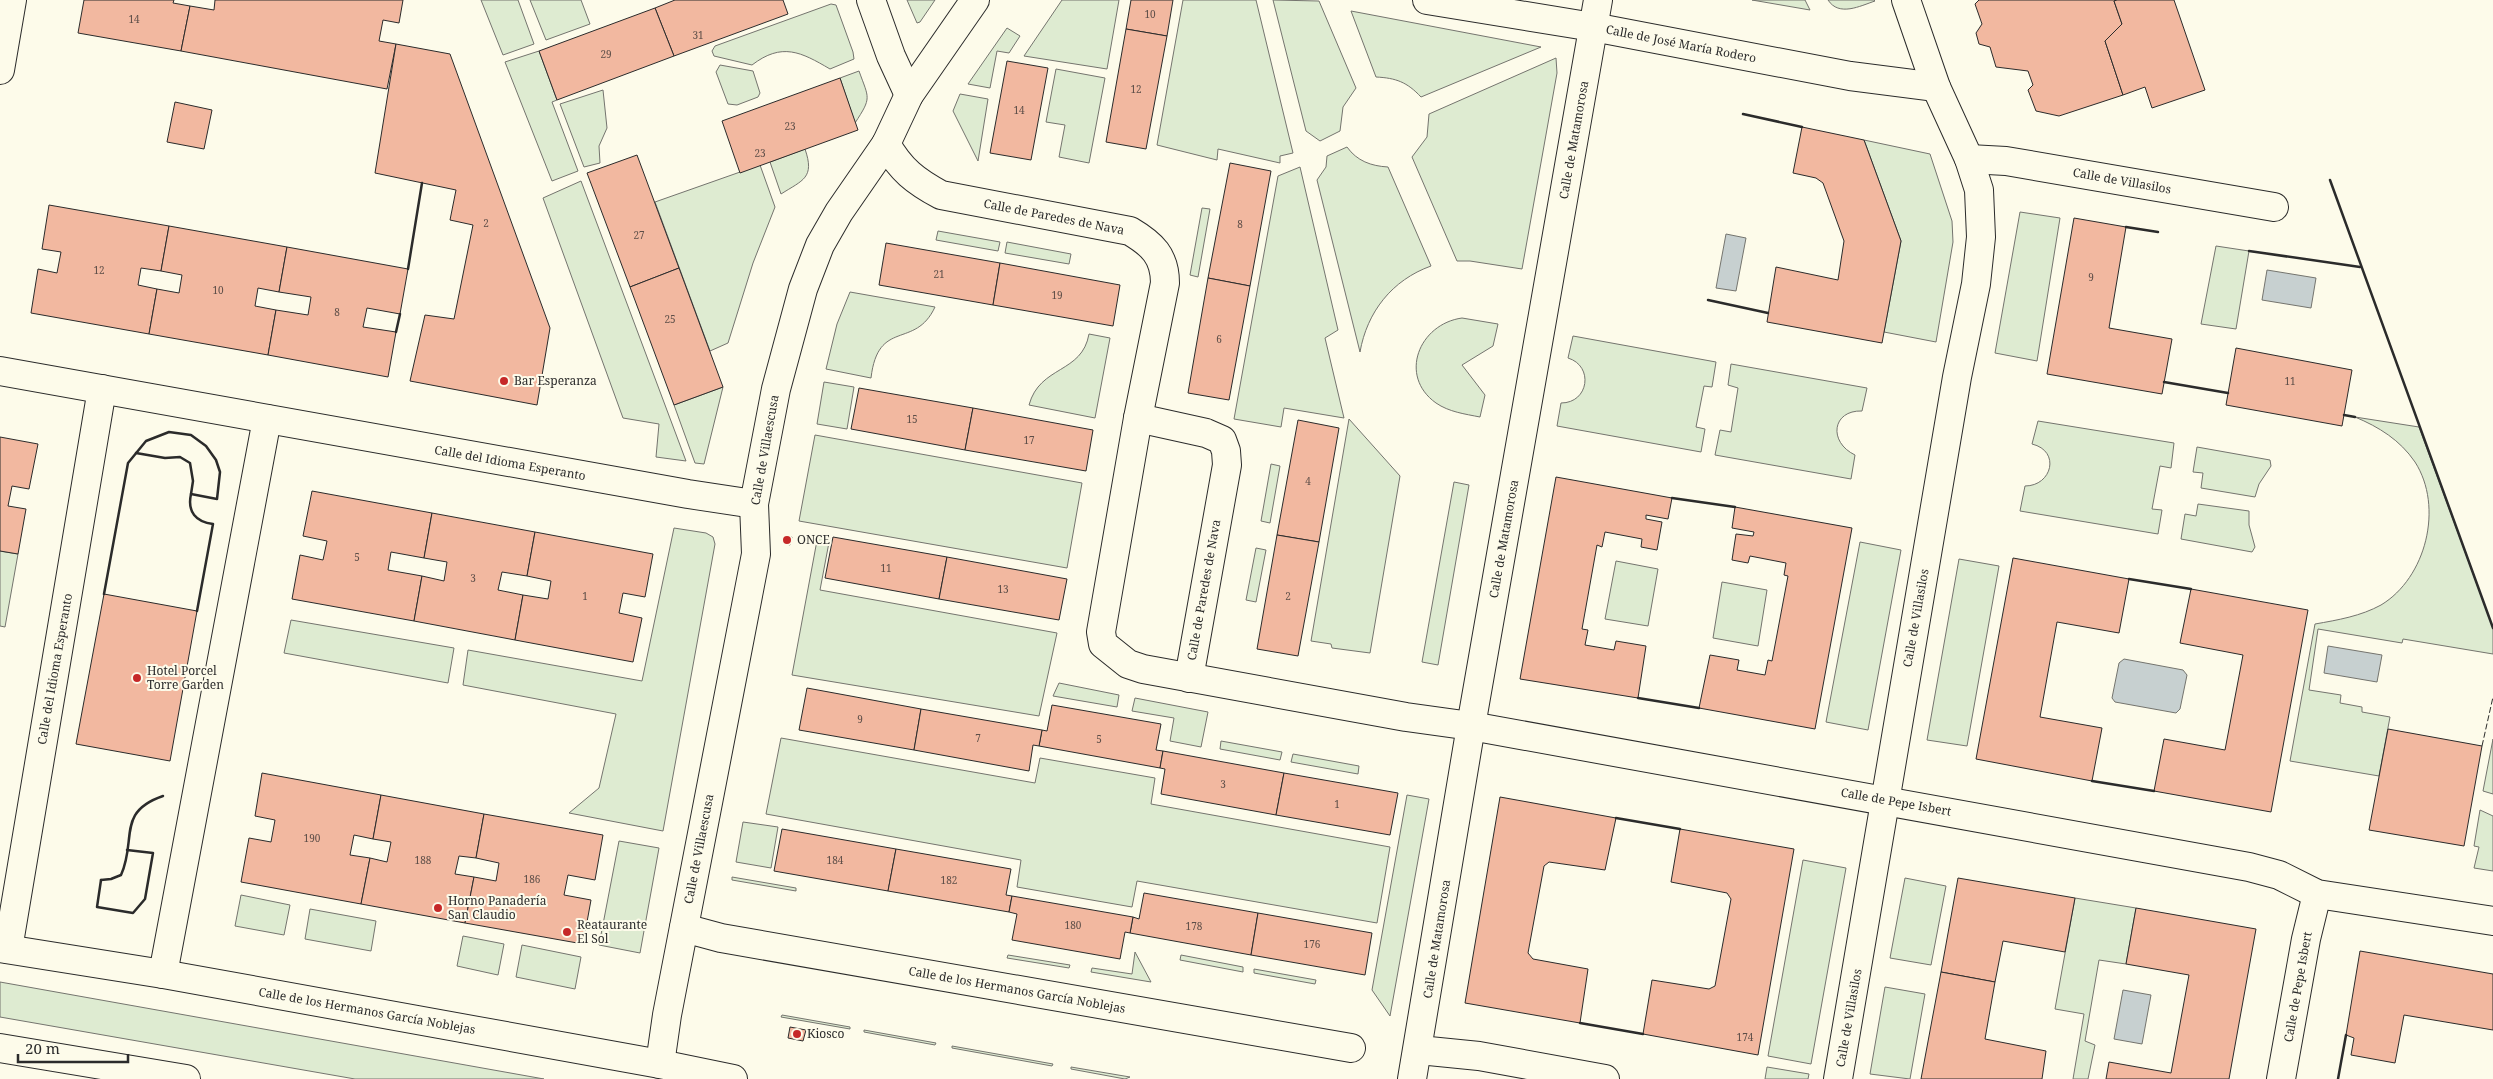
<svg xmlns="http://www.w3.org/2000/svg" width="2493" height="1079" viewBox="0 0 2493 1079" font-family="'Noto Serif',serif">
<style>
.green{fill:#deebd1;stroke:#74746e}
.water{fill:#c7d0d0;stroke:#74746e}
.building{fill:#f2b8a0;stroke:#2b2b2b}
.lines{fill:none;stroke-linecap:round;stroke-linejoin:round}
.minor-casing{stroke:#2b2b2b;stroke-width:30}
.primary-casing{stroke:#2b2b2b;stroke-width:30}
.minor{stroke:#fdfbea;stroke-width:28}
.primary{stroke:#fdfbea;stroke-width:28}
.fence{stroke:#2b2b2b;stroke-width:1;stroke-dasharray:6 2.5;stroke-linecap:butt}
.wall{stroke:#2b2b2b;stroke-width:2.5}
.poi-dot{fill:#c62828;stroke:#fdfbea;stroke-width:2}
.labels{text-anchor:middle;stroke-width:4;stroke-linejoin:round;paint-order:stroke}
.number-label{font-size:10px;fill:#5d4e48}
.street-label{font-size:12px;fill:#2b2b2b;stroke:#fdfbea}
.poi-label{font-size:12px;fill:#2b2b2b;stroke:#fdfbea;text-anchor:start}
</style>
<rect width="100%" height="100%" fill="#fdfbea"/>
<!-- green -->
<g class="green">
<polygon points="481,0 518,0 534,44 503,55"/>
<polygon points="530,0 581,0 590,24 546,40"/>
<polygon points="907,0 935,0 920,22 917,23"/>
<polygon points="1062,0 1119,0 1107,69 1024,56"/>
<polygon points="1183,0 1256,0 1293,153 1280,156 1280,163 1218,149 1217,160 1157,145"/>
<polygon points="1273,0 1319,1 1356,88 1343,107 1340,131 1320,141 1306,131"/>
<polygon points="1752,0 1805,0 1810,10"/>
<path d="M1828,0H1874L1875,1C1860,6 1839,17 1828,0Z"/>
<path d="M831,4L836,5L853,52L854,59L830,69C801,52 782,42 752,65L714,56L712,51L715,46Z"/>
<path d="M1351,11L1541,47L1421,97C1407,82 1396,78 1376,77Z"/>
<polygon points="1007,28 1020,36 1009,53 997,51 990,88 968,84"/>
<polygon points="539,51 557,100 552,102 578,171 552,181 505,62"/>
<polygon points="1556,58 1557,73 1522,269 1470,261 1457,261 1412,157 1427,137 1429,114"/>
<polygon points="720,65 753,71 760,93 758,97 737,105 728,104 716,72"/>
<polygon points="1056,69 1105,78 1089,163 1059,157 1065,125 1046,122"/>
<path d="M859,71C869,99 872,97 855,123L840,78Z"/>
<polygon points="603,90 607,128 599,146 600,163 584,167 560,104"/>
<polygon points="960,94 988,99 978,161 953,111"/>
<polygon points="1864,140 1930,154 1952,221 1953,242 1936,342 1884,332 1901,241"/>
<path d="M1347,147C1357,161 1371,166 1388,167L1431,266C1392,280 1367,312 1360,352L1317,180L1326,167L1327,156Z"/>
<path d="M805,149C815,178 803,180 781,194L770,162Z"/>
<polygon points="760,165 775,207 753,263 728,343 710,351 655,202"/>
<polygon points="1300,167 1338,330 1325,338 1344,418 1284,408 1281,427 1234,419 1278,176"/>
<polygon points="581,181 686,461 656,457 659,424 623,418 543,198"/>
<polygon points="1202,208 1210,209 1198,277 1190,275"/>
<polygon points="2020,212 2060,218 2037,361 1995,353"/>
<polygon points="938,231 1000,242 998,251 936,240"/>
<polygon points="1007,242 1071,254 1069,264 1005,253"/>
<polygon points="2216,246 2249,251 2236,329 2201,324"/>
<path d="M850,292L935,307C915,350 878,318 871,378L826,369L837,324Z"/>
<path d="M1462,318L1498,324L1493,346L1462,365L1485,395L1480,417C1465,414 1449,412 1436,403C1398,376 1419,324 1462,318Z"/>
<path d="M1089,334L1110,338L1095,418L1029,405C1040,365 1082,374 1089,334Z"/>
<path d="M1573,336L1716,362L1712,387L1704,386L1696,427L1705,429L1701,452L1557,426L1561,403C1589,403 1594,366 1568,358Z"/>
<path d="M1731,364L1867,388L1862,411C1832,410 1828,442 1855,455L1851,479L1715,455L1720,430L1731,432L1738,388L1728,385Z"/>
<polygon points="824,382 854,387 847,429 817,424"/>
<polygon points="723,387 704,464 695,463 674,405"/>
<path d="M2355,417L2419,427L2493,628V654L2403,639L2402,643L2318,629L2309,690L2341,695L2340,703L2362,707V712L2390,717L2379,776L2290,761L2315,624C2338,620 2361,616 2381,605C2426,578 2444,507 2415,462C2400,440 2379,427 2355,417Z"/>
<polygon points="1349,419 1400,476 1370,653 1332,648 1331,644 1311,641"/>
<path d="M2038,421L2174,443L2171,468L2160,466L2152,509L2162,510L2158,534L2020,511L2025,486C2052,486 2061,451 2032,444Z"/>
<polygon points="815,435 1082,483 1067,568 799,521"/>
<polygon points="2197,447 2270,460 2271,466 2259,484 2255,497 2201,488 2203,473 2193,472"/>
<polygon points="1271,464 1280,466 1270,523 1261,521"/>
<polygon points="1454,482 1469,485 1438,665 1422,662"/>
<polygon points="2198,504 2249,511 2249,525 2255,547 2252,552 2181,539 2185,514 2196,516"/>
<polygon points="674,528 706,533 713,537 715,544 663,831 569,813 599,788 616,714 463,685 468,650 642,681"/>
<polygon points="818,535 830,537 820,590 1057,633 1039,716 792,675"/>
<polygon points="1860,542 1901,550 1868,730 1826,722"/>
<polygon points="1256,548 1266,550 1256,602 1246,600"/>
<polygon points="0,551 18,554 5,627 0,626"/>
<polygon points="1959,559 1999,566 1967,746 1927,740"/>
<polygon points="1616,561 1658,569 1648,626 1605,619"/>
<polygon points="1722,582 1767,590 1758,646 1713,638"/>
<polygon points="291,620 454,648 448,683 284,653"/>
<polygon points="1059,683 1119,695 1117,707 1053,696"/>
<polygon points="1135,698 1208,712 1201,747 1170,741 1174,718 1132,711"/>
<polygon points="781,738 1035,783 1040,758 1155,778 1151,804 1390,847 1377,923 1137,881 1132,907 1017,887 1021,860 766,814"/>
<polygon points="2493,739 2493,794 2483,791"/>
<polygon points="1221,741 1282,752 1280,760 1220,749"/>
<polygon points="1293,754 1359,766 1358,774 1291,762"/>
<polygon points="1407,795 1429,799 1390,1016 1372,990"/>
<polygon points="2480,810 2493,816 2493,871 2474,868 2479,847 2474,846"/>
<polygon points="743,822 778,827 771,868 736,862"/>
<polygon points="619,841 659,848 640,953 599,945"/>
<polygon points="1803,860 1846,868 1811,1064 1768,1056"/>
<polygon points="732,877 796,888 796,891 732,880"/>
<polygon points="1905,878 1946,886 1931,965 1890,958"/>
<polygon points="241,895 290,905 284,935 235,926"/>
<polygon points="2075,898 2136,908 2126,964 2099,960 2085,1041 2095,1045 2088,1079 2073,1079 2084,1014 2055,1009"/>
<polygon points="310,909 376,921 371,951 305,939"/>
<polygon points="463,936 504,944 498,975 457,966"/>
<polygon points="522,945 581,957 575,989 516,977"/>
<polygon points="1135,952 1151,982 1091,972 1092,968 1132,974"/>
<polygon points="1008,955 1070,965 1069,968 1007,958"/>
<polygon points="1181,955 1243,967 1243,972 1180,960"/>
<polygon points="1254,969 1316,980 1315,984 1254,973"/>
<polygon points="0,982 544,1079 355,1079 0,1017"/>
<polygon points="1885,987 1925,994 1910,1079 1870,1074"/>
<polygon points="782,1015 850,1027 850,1029 781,1017"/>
<polygon points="864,1030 936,1043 935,1045 864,1032"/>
<polygon points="952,1046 1053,1064 1052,1066 952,1048"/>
<polygon points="1071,1067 1130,1077 1125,1079 1071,1069"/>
<polygon points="1767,1067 1809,1074 1808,1079 1765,1079"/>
</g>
<!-- water -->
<g class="water">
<polygon points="1726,234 1746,238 1736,291 1716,288"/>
<polygon points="2267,270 2316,278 2311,308 2262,300"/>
<polygon points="2328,646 2382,655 2377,682 2324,673"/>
<polygon points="2124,659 2183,670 2187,675 2180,709 2176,713 2115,702 2112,698 2119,663"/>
<polygon points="2123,990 2151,995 2142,1044 2114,1039"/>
</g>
<!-- building -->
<g class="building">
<polygon points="84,0 174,0 173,3 190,6 181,51 78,33"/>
<polygon points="215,0 403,0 399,23 383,20 379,41 396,44 387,89 181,51 190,6 214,10"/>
<polygon points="675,0 783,0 788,14 674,56 655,8"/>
<polygon points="1131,0 1173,0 1167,36 1126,29"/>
<polygon points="1979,0 2117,0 2114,1 2122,24 2105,41 2123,95 2059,116 2036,111 2028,90 2033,85 2028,71 1996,67 1990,47 1979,44 1976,33 1982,24 1975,4"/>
<polygon points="2117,0 2174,0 2205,90 2152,108 2145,87 2123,95 2105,41 2122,24 2114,1"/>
<polygon points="655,8 674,56 557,100 539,51"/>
<polygon points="1126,29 1167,36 1146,149 1106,142"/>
<polygon points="396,44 450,54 550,328 537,405 410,381 425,315 454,319 473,225 450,220 456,190 375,173"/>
<polygon points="1007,61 1048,68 1031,160 990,153"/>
<polygon points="840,78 858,130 740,173 722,121"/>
<polygon points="175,102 212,110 204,149 167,142"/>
<polygon points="1802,127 1864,140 1901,241 1882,343 1767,322 1776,267 1838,280 1844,241 1823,183 1816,178 1793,173"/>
<polygon points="637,155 679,268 630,287 587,173"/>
<polygon points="1230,163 1271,171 1250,286 1208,278"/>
<polygon points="49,205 169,226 161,271 141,268 138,285 157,289 149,334 31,313 38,269 57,273 61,252 42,249"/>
<polygon points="2074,218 2126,227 2109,328 2172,339 2162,394 2047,374"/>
<polygon points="169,226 287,247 279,292 258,288 255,306 276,310 268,355 149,334 157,289 179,293 182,275 161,271"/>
<polygon points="886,243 1000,263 993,305 879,285"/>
<polygon points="287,247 408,269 400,314 367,308 363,327 396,332 388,377 268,355 276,310 308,315 311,297 279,292"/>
<polygon points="1000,263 1120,285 1113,326 993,305"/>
<polygon points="679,268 723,387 674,405 630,287"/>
<polygon points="1208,278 1250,286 1229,400 1188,393"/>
<polygon points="2236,348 2352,370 2342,426 2226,405"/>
<polygon points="859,388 973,408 965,450 851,429"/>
<polygon points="973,408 1093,430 1086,471 965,450"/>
<polygon points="1298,420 1339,428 1319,542 1277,535"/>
<polygon points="0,437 38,444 29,489 12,486 8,506 26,509 18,554 0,551"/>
<polygon points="1556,477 1672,498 1668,519 1646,515 1646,519 1662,522 1657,550 1641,547 1642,539 1605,532 1602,547 1597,545 1582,629 1588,630 1585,645 1614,650 1616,641 1646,646 1638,698 1520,679"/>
<polygon points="312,491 432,513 424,558 391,552 388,570 422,576 414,621 292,599 300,555 323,560 327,541 303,536"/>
<polygon points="1735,507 1852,528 1815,729 1699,708 1710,655 1739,660 1737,670 1765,675 1768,660 1772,661 1788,576 1784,575 1786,563 1750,556 1748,563 1732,560 1736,534 1753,536 1754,532 1732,528"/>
<polygon points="432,513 535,532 527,576 502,572 498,590 523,595 515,640 414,621 422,576 444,581 447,562 424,558"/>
<polygon points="535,532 653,554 645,597 623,593 619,613 642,618 633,662 515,640 523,595 548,599 551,581 527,576"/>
<polygon points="1277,535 1319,542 1298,656 1257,649"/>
<polygon points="784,536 792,537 790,545 783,543"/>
<polygon points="833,537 947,557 939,599 825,578"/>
<polygon points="947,557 1067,579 1059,620 939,599"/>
<polygon points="2013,558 2129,579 2119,633 2057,622 2040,717 2102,728 2092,781 1976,759"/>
<polygon points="2191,589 2308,610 2271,812 2154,791 2164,739 2225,750 2243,655 2180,643"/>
<polygon points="104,594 197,611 170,761 76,744"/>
<polygon points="807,688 921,709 914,750 799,730"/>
<polygon points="1052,705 1161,724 1156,750 1163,751 1160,768 1039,746 1042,730 1047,731"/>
<polygon points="921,709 1042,730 1039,746 1033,745 1029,771 914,750"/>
<polygon points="2388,729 2482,746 2464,846 2369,830"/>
<polygon points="1163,751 1284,773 1276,815 1161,794 1165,769 1160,768"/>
<polygon points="262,773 381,795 373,839 354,835 350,855 370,858 361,904 241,882 249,838 271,842 275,820 255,816"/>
<polygon points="1284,773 1398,793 1390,835 1276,815"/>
<polygon points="381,795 484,814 476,858 459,856 455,874 474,877 465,923 361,904 370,858 387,862 391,842 373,839"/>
<polygon points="1500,797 1616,818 1605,870 1549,862 1544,866 1528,953 1533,959 1588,969 1580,1023 1465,1003"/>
<polygon points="484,814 603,835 595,880 568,875 564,895 591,900 583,944 465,923 474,877 496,881 499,863 476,858"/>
<polygon points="782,829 896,849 888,891 774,871"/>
<polygon points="1680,829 1794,849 1758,1055 1643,1034 1652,980 1709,989 1715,986 1731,899 1727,893 1671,882"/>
<polygon points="896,849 1011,869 1006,895 1012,896 1009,912 888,891"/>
<polygon points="1958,878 2075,898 2065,952 2003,941 1995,982 1941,972"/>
<polygon points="1144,893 1258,913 1251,955 1130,933 1133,917 1139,919"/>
<polygon points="1012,896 1133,917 1130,933 1125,932 1120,959 1012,940 1017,914 1009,912"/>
<polygon points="2136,908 2256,929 2229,1079 2106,1079 2109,1062 2171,1073 2189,975 2126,964"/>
<polygon points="1258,913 1372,933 1365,975 1251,955"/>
<polygon points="2360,951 2493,974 2493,1030 2404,1015 2395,1063 2351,1055 2354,1038 2346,1035"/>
<polygon points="1941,972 1995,982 1985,1039 2046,1051 2042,1079 1921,1079"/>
<polygon points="790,1027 806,1030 803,1041 788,1038"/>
</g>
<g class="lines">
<!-- minor casing -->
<g class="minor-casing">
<g id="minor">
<polyline points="871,0 891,56 909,95"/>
<polyline points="1427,0 1593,27 1850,76 1936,87"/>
<polyline points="0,70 12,0"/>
<path d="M886,144C901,170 915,181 941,195L1130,231C1152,244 1165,256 1165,283L1138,418L1101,632L1103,644L1128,664L1143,669L1406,717L1471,726L2249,867L2279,875L2317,894L2493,921"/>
<polyline points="1969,159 2006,161 2274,207"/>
<polyline points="0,371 688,494 754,504"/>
<polyline points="1138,418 1206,433 1222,440 1226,451 1227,465 1189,678"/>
<polyline points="684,928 721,938 1351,1048"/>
<polyline points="8,949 102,389"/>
<polyline points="163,974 267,419"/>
<polyline points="1419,1050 1479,1056 1605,1079"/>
<polyline points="660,1064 667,1015 756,554 754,504 776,389 803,289 820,245 839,212 886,144 909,95 975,0"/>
<polyline points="1412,1079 1471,726 1598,0"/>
<polyline points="1838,1079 1957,377 1976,284 1981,237 1979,190 1969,159 1936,87 1906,0"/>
<polyline points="2281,1079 2306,939 2317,894"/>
</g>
</g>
<!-- primary casing -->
<g class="primary-casing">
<g id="primary">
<polyline points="0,948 163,974 660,1064 733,1079"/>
<polyline points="0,1048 186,1079"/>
</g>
</g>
<!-- minor -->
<use href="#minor" class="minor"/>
<!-- primary -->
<use href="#primary" class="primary"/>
<!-- fence -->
<polyline class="fence" points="2482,746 2493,697"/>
<!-- wall -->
<g class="wall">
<polyline points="1743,114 1802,127"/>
<polyline points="2330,180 2493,628"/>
<polyline points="2126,227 2158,232"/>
<polyline points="2249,251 2360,267"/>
<polyline points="408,269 422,183"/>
<polyline points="1708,300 1768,313"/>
<polyline points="396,332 400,314"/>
<polyline points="2164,382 2228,393"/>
<polyline points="2344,415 2355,417"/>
<polyline points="136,453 165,458 180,457 190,463 193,481 191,494"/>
<polyline points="1672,498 1735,507"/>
<polyline points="2129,579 2191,589"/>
<path d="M104,594L128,463L146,441L169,432L191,435L206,446L216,460L220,472L217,499L191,494C187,512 196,522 213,524L197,611"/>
<polyline points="1638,698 1699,708"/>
<polyline points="2092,781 2154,791"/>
<polyline points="1616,818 1680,829"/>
<polyline points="101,880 97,907 133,913 145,899 153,853 127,850"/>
<path d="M101,880L111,879L121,875C137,840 116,812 163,796"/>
<polyline points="1580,1023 1643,1034"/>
<polyline points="2338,1079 2346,1035"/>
</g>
</g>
<!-- markers -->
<g class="poi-dot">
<circle cx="504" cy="381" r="5"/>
<circle cx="787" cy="540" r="5"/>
<circle cx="137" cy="678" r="5"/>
<circle cx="438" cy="908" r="5"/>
<circle cx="567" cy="932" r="5"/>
<circle cx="797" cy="1034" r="5"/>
</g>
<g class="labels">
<!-- number labels -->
<g class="number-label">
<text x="1150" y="18">10</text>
<text x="134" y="23">14</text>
<text x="698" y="39">31</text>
<text x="606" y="58">29</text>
<text x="1136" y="93">12</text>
<text x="1019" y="114">14</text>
<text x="790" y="130">23</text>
<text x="760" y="157">23</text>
<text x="486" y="227">2</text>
<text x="1240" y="228">8</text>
<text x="639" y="239">27</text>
<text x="99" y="274">12</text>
<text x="939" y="278">21</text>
<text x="2091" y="281">9</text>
<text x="218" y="294">10</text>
<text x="1057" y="299">19</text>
<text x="337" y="316">8</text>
<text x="670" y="323">25</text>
<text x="1219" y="343">6</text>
<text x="2290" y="385">11</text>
<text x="912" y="423">15</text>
<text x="1029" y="444">17</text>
<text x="1308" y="485">4</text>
<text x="357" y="561">5</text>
<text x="886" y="572">11</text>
<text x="473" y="582">3</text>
<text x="1003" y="593">13</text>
<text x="585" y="600">1</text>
<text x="1288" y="600">2</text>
<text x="860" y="723">9</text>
<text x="978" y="742">7</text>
<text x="1099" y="743">5</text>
<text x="1223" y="788">3</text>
<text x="1337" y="808">1</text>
<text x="312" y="842">190</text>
<text x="423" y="864">188</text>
<text x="835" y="864">184</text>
<text x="532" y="883">186</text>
<text x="949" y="884">182</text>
<text x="1073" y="929">180</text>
<text x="1194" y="930">178</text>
<text x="1312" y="948">176</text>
<text x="1745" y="1041">174</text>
</g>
<!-- street labels -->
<g class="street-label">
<text transform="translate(1681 44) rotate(11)" y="4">Calle de José María Rodero</text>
<text transform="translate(1574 140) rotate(-80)" y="4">Calle de Matamorosa</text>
<text transform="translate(2122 181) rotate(10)" y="4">Calle de Villasilos</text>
<text transform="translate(1054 217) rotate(11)" y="4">Calle de Paredes de Nava</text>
<text transform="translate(765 450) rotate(-80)" y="4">Calle de Villaescusa</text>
<text transform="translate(510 463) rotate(10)" y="4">Calle del Idioma Esperanto</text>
<text transform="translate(1504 539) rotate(-80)" y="4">Calle de Matamorosa</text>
<text transform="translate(1204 590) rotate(-80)" y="4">Calle de Paredes de Nava</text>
<text transform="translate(1916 618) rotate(-80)" y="4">Calle de Villasilos</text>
<text transform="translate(55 669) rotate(-80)" y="4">Calle del Idioma Esperanto</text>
<text transform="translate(1896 802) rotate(10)" y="4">Calle de Pepe Isbert</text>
<text transform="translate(699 849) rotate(-79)" y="4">Calle de Villaescusa</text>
<text transform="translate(1437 939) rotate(-81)" y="4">Calle de Matamorosa</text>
<text transform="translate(2298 987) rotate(-80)" y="4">Calle de Pepe Isbert</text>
<text transform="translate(1017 990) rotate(10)" y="4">Calle de los Hermanos García Noblejas</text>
<text transform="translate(367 1011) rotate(10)" y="4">Calle de los Hermanos García Noblejas</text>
<text transform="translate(1849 1018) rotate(-80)" y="4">Calle de Villasilos</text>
</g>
<!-- poi labels -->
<g class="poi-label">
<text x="514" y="385">Bar Esperanza</text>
<text x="797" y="544">ONCE</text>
<text x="147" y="675">Hotel Porcel<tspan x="147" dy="14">Torre Garden</tspan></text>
<text x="448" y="905">Horno Panadería<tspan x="448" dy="14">San Claudio</tspan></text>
<text x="577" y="929">Reataurante<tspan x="577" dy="14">El Sol</tspan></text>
<text x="807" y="1038">Kiosco</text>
</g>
</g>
<!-- scale -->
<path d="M18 1054v8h110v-8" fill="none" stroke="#2b2b2b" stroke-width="2.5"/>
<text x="25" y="1054" font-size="15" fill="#2b2b2b" stroke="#fdfbea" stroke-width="4" paint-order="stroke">20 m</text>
</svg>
